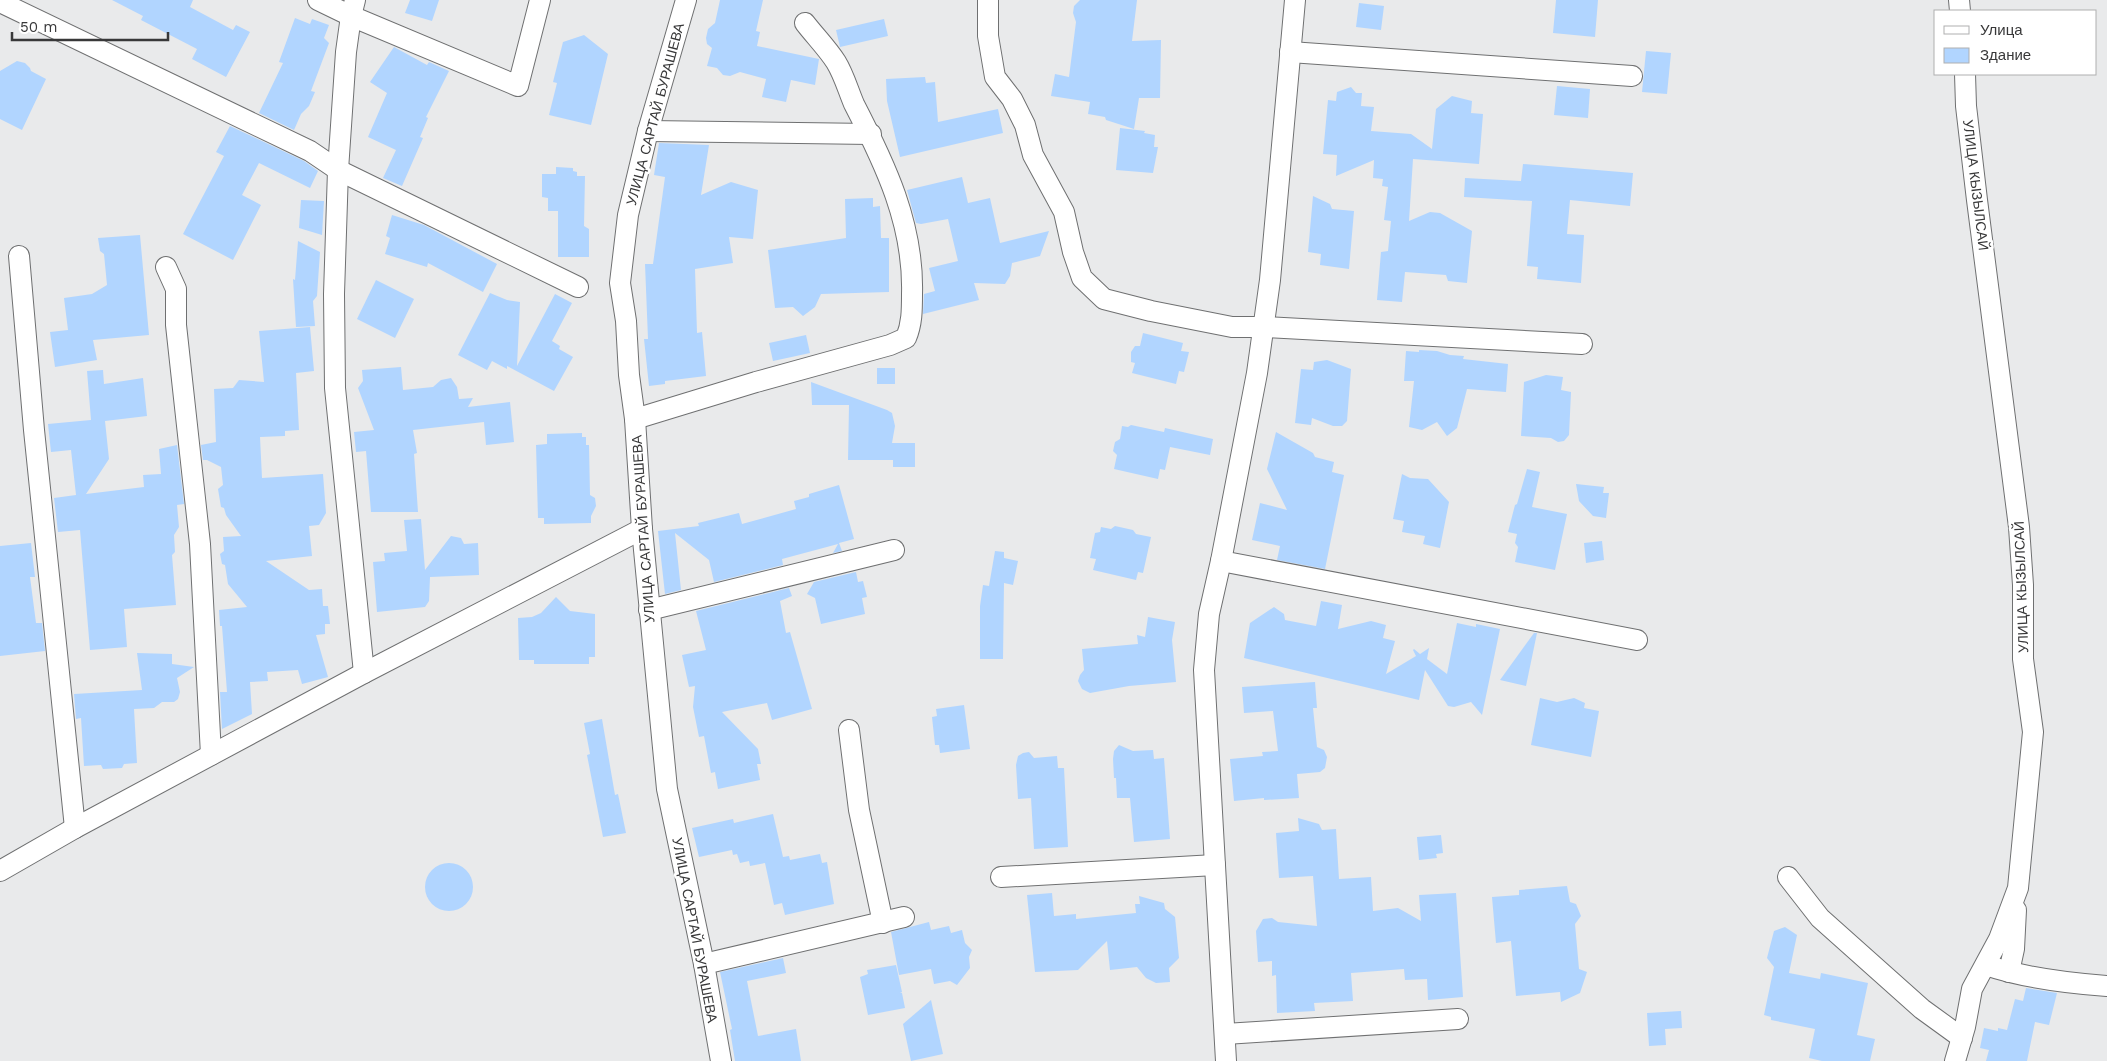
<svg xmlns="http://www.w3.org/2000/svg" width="2107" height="1061" viewBox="0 0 2107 1061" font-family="'Work Sans',sans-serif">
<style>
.building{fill:#b1d5ff}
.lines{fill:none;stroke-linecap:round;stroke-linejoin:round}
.minor-casing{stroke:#6f7071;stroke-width:22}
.minor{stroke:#fff;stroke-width:20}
.labels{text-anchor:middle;stroke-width:5;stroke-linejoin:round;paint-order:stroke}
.street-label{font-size:14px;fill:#383839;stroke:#fff}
</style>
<rect width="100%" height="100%" fill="#e9eaeb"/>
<!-- building -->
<g class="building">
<polygon points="112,0 193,0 190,7 233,30 236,25 250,32 226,77 192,59 197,49 141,20 143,16"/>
<polygon points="410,0 439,0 432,21 405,13"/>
<polygon points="720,0 763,0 756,31 760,32 757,46 819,59 815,85 791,80 786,102 762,97 766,79 740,72 730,76 723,75 717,68 707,66 712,48 707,44 706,38 708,29 715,23"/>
<polygon points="1080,0 1137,0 1132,41 1161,40 1160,98 1139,98 1134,129 1106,120 1105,117 1088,114 1090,102 1051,96 1055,74 1069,77 1076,22 1073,13 1074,6"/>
<polygon points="1556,0 1598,0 1595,37 1553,33"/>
<polygon points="1359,3 1384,6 1381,30 1356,27"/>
<polygon points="295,18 310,24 312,19 329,25 324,38 329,43 311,91 315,92 309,106 301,114 294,130 259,113 283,63 279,62"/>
<polygon points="884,19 888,36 840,47 836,30"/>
<polygon points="584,35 608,54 591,125 549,115 557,83 553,82 563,42"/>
<polygon points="394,47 427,65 429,62 449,71 426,117 428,118 420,137 423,138 402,186 383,178 396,150 368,137 387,93 370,82"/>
<polygon points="1646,51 1671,53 1667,94 1642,92"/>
<polygon points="17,61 25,63 30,68 31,71 46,79 22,130 0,119 0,71"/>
<polygon points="925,77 926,83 935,82 938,122 998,109 1003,133 900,157 887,101 886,79"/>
<polygon points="1557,86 1590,89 1588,118 1554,115"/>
<polygon points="1351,87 1356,93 1362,93 1361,106 1374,107 1371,131 1411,134 1432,149 1436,109 1452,96 1472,101 1471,113 1483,114 1479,164 1413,159 1409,221 1430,212 1440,213 1472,231 1467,283 1448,281 1446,275 1405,272 1402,302 1377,300 1381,252 1388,251 1391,221 1384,220 1388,187 1382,186 1383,179 1373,178 1374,160 1336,176 1337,155 1323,154 1328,100 1336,101 1337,92"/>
<polygon points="230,126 304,161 318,171 310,188 259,163 242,195 261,205 233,260 183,234 224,156 216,152"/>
<polygon points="1120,128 1145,131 1144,133 1155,135 1154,147 1158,147 1153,173 1116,170"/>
<polygon points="659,143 709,145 701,195 731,182 758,190 753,239 729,237 733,263 695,269 697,333 702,332 706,376 665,381 665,384 649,386 644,339 648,339 645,264 653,264 665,177 654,175"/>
<polygon points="1523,164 1633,173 1630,206 1570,200 1567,234 1584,235 1581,283 1537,279 1538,267 1527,266 1532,201 1464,197 1465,178 1521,181"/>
<polygon points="556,167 573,168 573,171 577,172 577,176 585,176 584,226 589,229 589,257 558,257 558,211 548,211 548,198 542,197 542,174 556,174"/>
<polygon points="962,177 968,203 990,198 1000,243 1049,231 1040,256 1012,263 1010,276 1005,284 974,283 979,300 923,314 924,294 935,291 929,268 958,261 948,219 921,224 916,223 907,190"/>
<polygon points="1313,196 1330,204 1332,209 1354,211 1349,269 1320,265 1321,254 1308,252"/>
<polygon points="873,198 873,207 880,206 881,238 889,238 889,292 821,294 815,307 803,316 793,307 775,308 768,250 846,238 845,199"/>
<polygon points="301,200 324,201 322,235 299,228"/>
<polygon points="392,215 424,225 497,264 483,292 428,263 427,267 385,254 390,238 386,236"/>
<polygon points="140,235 149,335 93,340 97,360 55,367 50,332 68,330 64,298 92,294 107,285 104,254 100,251 98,238"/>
<polygon points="298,241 320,252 317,296 313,301 315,326 296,327 293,279 295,280"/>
<polygon points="376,280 414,299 395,338 357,319"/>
<polygon points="490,293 507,300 520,302 517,366 555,294 572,303 552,341 560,346 559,349 573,357 554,391 507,366 507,369 492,361 487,370 458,355"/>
<polygon points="310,327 314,371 296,373 299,430 285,431 285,436 260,437 262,478 323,474 326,513 319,525 309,526 312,556 266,561 309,590 322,589 323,606 328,606 330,624 325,624 325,634 316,635 328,677 302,684 298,670 267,672 268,681 250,682 252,714 222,729 220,692 227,692 222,626 220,626 219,610 247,607 228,584 225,565 222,564 220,554 224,551 223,537 241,536 226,515 224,508 221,507 218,489 223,485 221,467 207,460 203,460 201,445 216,442 214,389 233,388 239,380 264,382 259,331"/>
<polygon points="1143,333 1183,343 1181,351 1189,352 1184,372 1179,371 1176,384 1132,373 1135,363 1131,362 1131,352 1135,346 1140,346"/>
<polygon points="806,335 810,353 773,361 769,343"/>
<polygon points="1419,350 1437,351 1450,355 1464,356 1463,359 1508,364 1506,392 1467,389 1457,428 1447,436 1437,422 1422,430 1409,427 1414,381 1404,381 1406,351 1419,352"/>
<polygon points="1327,360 1351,369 1347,421 1342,426 1333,426 1312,418 1311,425 1295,423 1301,369 1313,370 1314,362"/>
<polygon points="401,367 403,390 433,387 441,380 451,378 457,387 459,399 473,398 468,407 510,402 514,442 486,445 484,422 413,430 417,453 414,454 418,512 371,512 366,451 356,452 354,432 374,430 358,388 363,381 362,370"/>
<rect x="877" y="368" width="18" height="16"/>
<polygon points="103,370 104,384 143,378 147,416 105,421 109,459 86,494 144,487 143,475 161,474 159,449 177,445 184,504 177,505 179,527 174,535 175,552 172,555 176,605 124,609 127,647 90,650 80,530 58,532 54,498 76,495 71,450 51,452 48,424 91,420 87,371"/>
<polygon points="1546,375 1563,377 1561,390 1571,392 1569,435 1564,441 1558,442 1551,438 1521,436 1524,382"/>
<polygon points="811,382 887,410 892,413 895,426 892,443 915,443 915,467 893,467 893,460 848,460 849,405 812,405"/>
<polygon points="1131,425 1164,432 1165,428 1213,439 1210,455 1170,447 1165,470 1160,469 1158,479 1114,469 1117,455 1113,451 1115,442 1120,439 1122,426 1128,427"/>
<polygon points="1276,432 1313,453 1315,457 1334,462 1332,472 1344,475 1325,569 1277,560 1280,546 1252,540 1260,503 1287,510 1267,469"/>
<polygon points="582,433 582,437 586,437 586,445 589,445 590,495 595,498 596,506 591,516 591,523 544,524 544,518 538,518 536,445 547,444 547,434"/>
<polygon points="1527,469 1540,472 1532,507 1567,514 1555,570 1515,562 1518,547 1515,543 1517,534 1508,532 1515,505 1517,504"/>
<polygon points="1402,474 1410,478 1428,479 1449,502 1440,548 1423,544 1425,536 1402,532 1404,521 1393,519"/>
<polygon points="1576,484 1604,487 1603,493 1609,493 1606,518 1593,516 1579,501"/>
<polygon points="839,485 854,539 839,543 842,551 833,553 838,544 782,559 783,565 714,582 709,560 675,533 681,590 665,594 658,531 699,526 698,523 739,513 742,524 796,509 794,501 809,497 809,494"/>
<polygon points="421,519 425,570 451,536 461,538 464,544 478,543 479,575 430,577 429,601 425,607 377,612 373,562 385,561 384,553 407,551 404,520"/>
<polygon points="1115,526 1133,530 1136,534 1151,537 1143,573 1138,572 1136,580 1093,570 1096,559 1090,558 1095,533 1100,532 1101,527 1111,529"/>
<polygon points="1602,541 1604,560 1586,563 1584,543"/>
<polygon points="31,543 35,577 30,577 36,623 42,623 45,651 0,656 0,546"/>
<polygon points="995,551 1004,552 1004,558 1018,561 1013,585 1004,583 1003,659 980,659 980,606 983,585 989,586"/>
<polygon points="856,572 858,582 863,581 867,597 862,598 865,614 821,624 815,598 807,594 814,582"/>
<polygon points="789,588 792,596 780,601 786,633 790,632 812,709 772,720 767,703 722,712 758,749 761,764 757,764 760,780 718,789 715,772 711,773 704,736 699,737 693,707 695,686 689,687 682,655 706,650 696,611"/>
<polygon points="556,597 570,611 595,614 595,657 589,657 589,664 534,664 534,660 519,660 518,618 532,617 541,613"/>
<polygon points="1321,601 1342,605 1338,629 1371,621 1386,625 1383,638 1395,641 1386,674 1416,656 1413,650 1414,649 1420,654 1429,648 1427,659 1447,674 1457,623 1476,627 1476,624 1500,629 1482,715 1471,702 1454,707 1448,706 1425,670 1419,700 1244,658 1250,623 1274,607 1284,614 1285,620 1316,626"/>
<polygon points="1148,617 1175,622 1172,640 1176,682 1129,686 1090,693 1082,689 1078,681 1080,675 1084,670 1082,649 1138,644 1137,635 1145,637"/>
<polygon points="1534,633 1537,633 1526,686 1500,680"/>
<polygon points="137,653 172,654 172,664 194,667 177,678 180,692 178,699 174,702 162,702 154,708 134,709 137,763 124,764 122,768 103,769 101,765 84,766 81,718 76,719 74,694 142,690"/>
<polygon points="1315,682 1317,708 1313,708 1317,747 1324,750 1327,757 1325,768 1320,772 1297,774 1299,798 1264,800 1264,798 1234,801 1230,759 1263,756 1262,752 1278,751 1273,711 1244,713 1242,687"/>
<polygon points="1540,698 1557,702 1574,698 1585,703 1584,708 1599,711 1591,757 1531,745"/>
<polygon points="964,705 970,749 940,753 939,745 935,745 932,717 937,716 936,709"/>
<polygon points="602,719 615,795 618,794 626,833 603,837 587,755 590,754 584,723"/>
<polygon points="1119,745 1133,751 1153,750 1154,759 1164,758 1170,839 1134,842 1130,798 1117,798 1116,778 1114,778 1113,759 1114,751"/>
<polygon points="1029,752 1034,758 1057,756 1058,768 1064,768 1068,847 1034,849 1031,798 1018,799 1016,765 1018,756 1023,753"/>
<polygon points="773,814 783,857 789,856 790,860 820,854 822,863 827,862 834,904 785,915 782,903 774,905 765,863 750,866 749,861 740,863 737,854 733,855 732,850 699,857 692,828 733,819 734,823"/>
<polygon points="1298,818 1319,824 1322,830 1336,829 1339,879 1371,877 1373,911 1398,908 1421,921 1419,895 1456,893 1463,997 1428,1000 1427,979 1405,980 1404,969 1351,973 1353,1001 1314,1003 1315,1011 1277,1013 1276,975 1272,976 1272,961 1258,962 1256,931 1263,919 1272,918 1278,922 1317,926 1313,876 1279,878 1276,833 1299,831"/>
<polygon points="1441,835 1443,853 1436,854 1437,858 1419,860 1417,837"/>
<circle cx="449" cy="887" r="24"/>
<polygon points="1567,886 1570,902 1576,904 1581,916 1575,924 1579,969 1587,972 1580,993 1561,1002 1560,992 1516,996 1511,941 1496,943 1492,897 1519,895 1519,890"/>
<polygon points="1052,893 1054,916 1076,914 1076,919 1136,913 1135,904 1140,904 1139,896 1164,903 1165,909 1175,917 1179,958 1169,968 1170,982 1156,983 1146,978 1137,967 1110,970 1107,941 1078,970 1035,972 1027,895"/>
<polygon points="929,922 931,930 949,926 951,933 962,930 965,943 972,950 969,957 970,968 957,985 950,981 934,984 931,969 899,975 891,932"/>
<polygon points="1785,927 1797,935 1789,973 1820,979 1821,973 1868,983 1857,1035 1875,1039 1870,1061 1822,1061 1809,1058 1815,1029 1771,1020 1771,1017 1764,1015 1774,967 1767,958 1774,931"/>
<polygon points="783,958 786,973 747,981 758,1036 796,1029 801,1061 735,1061 730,1030 732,1029 720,972"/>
<polygon points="896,965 902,992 900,992 902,993 905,1008 868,1015 860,977 868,974 867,970"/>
<polygon points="2026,988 2057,993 2049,1025 2035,1022 2027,1061 1986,1061 1989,1050 1980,1048 1984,1028 1998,1031 1998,1028 2007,1030 2015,999 2023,1001"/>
<polygon points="931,1000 943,1054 911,1061 903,1024"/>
<polygon points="1681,1011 1682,1028 1665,1029 1666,1045 1649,1046 1647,1013"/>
</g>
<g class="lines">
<!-- minor casing -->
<g class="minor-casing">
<g id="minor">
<polyline points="318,0 351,16 518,86 540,0"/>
<polyline points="355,0 351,16 346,52 338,170 334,294 335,388 364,673"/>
<polyline points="686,0 648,131 628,215 620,283 626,321 629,375 635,419 642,529 667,789 704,964 721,1061"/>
<polyline points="988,0 988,36 995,77 1012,99 1025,125 1033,155 1064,212 1073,252 1082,278 1104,299 1151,311 1232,327 1264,327 1582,344"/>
<polyline points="1959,0 1960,11"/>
<polyline points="0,2 310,151 338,170 578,287"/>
<polyline points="1290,52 1632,76"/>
<polyline points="648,131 871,134"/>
<polyline points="19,256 34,430 75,828"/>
<polyline points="166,267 176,289 176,325 200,544 211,755"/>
<path d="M635,419L756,382L890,345L906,338C912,324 912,310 912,294C914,224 885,164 854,104C848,90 844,75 836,62C827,48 815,36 805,23"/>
<polyline points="1221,561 1637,640"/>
<polyline points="649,610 894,550"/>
<polyline points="849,730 859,810 883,923"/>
<polyline points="0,871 75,828 364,673 642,529"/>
<polyline points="1001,877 1215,865"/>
<polyline points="1788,877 1820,918 1922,1009 1962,1038"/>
<polyline points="704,964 904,917"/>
<path d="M1986,965C2024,978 2066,983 2107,986"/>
<polyline points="2009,972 2014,949 2016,910"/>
<polyline points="1225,1034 1458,1019"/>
<polyline points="1226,1061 1204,670 1209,614 1221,561 1257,373 1270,280 1295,0"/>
<polyline points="1955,1061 1965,1027 1972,989 1999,939 2018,888 2033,732 2023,659 2023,585 2019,527 1977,200 1966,106 1965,74"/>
</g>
</g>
<!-- minor -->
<use href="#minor" class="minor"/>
</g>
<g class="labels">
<!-- street labels -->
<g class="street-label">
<text transform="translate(655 114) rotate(-75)" y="5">УЛИЦА САРТАЙ БУРАШЕВА</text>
<text transform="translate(1976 185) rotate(83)" y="5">УЛИЦА КЫЗЫЛСАЙ</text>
<text transform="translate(643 529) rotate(-94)" y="5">УЛИЦА САРТАЙ БУРАШЕВА</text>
<text transform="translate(2021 587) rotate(-92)" y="5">УЛИЦА КЫЗЫЛСАЙ</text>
<text transform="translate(695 930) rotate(79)" y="5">УЛИЦА САРТАЙ БУРАШЕВА</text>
</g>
</g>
<!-- legend -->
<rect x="1934" y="10" width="162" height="65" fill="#ffffff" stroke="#afafb0"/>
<rect x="1944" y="26" width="25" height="8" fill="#ffffff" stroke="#afafb0"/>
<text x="1980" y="35" font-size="15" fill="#383839">Улица</text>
<rect x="1944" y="48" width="25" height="15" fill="#b1d5ff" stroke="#afafb0"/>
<text x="1980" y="60" font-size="15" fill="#383839">Здание</text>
<!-- scale -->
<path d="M12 32v8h156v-8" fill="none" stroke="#383839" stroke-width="2.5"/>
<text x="20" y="32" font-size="15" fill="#383839" stroke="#ffffff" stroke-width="4" paint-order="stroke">50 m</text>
</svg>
